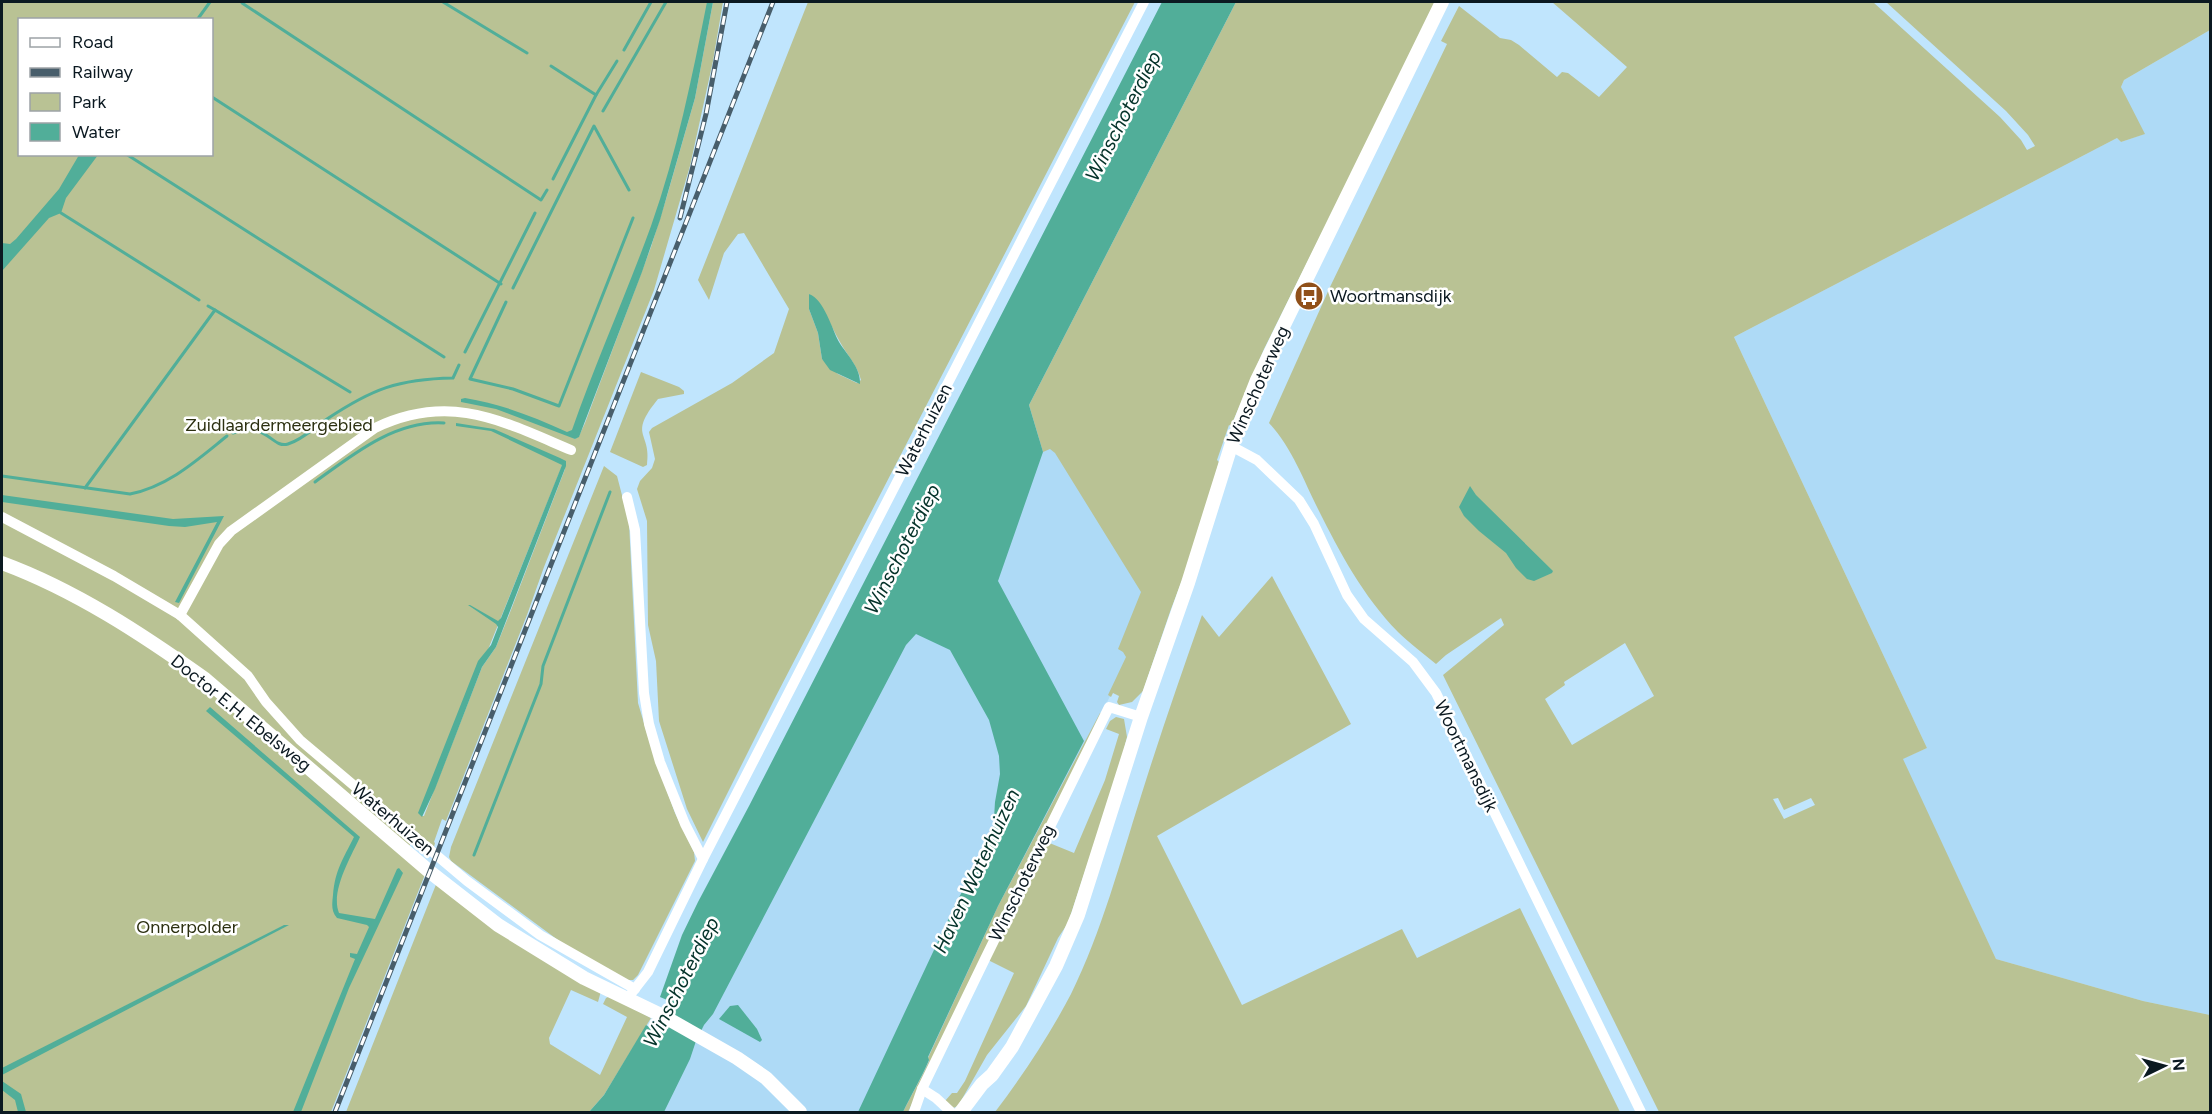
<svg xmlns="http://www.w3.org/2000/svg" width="2212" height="1114" viewBox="0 0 2212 1114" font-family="Figtree,sans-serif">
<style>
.built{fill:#aedaf6}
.green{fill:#b9c294;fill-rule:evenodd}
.water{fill:#51ae99}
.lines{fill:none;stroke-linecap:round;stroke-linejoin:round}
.stream{stroke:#51ae99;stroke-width:3}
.minor{stroke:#fff;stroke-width:10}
.major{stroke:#fff;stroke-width:14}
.rail-casing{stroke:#485e6b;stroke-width:5}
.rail{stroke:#fff;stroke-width:3;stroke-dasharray:9;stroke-linecap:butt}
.labels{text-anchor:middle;stroke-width:5;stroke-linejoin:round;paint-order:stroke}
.poi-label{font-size:18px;fill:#0b1921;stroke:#fff;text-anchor:start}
.street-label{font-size:18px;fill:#0b1921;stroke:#fff}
.park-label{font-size:18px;fill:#2c3011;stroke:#fff}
.water-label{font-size:20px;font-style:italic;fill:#043229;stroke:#fff}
</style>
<rect width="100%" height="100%" fill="#c0e5fd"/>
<!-- built -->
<g class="built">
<polygon points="2210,30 2210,1015 2143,1001 1996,959 1902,759 1927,748 1734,337 2117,138 2121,142 2144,134 2124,97 2121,87 2124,80"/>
<polygon points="1045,432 1152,601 1130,655 908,1112 644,1112 836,727"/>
</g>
<!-- green -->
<g class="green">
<path d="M2,2H709L701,50L659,212L572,437L575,439L579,436L585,423L651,247L667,196L695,98L713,2H723L713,61L690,166L654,290L544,567L527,615L446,821L442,819L434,842L435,843L434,847L414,833L406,856L424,872V877L331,1112H2ZM20,20H212V154H20ZM564,461L565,469L509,615L496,647L482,667L424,816H421Z"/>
<path d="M808,2H1135L776,696L703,842L687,809L659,721L656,661L648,625L647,521L637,489L640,481L652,468L655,459L649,432L652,428L732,383L774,353L789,309L744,233L738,234L724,253L709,300L698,280ZM809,294C826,312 829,322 840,342C847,355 857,365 861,380L857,383L838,374L822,359L818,333L809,309Z"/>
<polygon points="1236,2 1437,2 1264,349 1231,426 1229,425 1217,460 1219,462 1191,557 1171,609 1143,691 1132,702 1119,705 1117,702 1119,696 1113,693 1111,697 1108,695 1126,657 1123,652 1118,649 1141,592 1055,453 1050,449 1043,452 1029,405"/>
<path d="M1552,2H1873L2000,117L2021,140L2027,150L2035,146L2028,135L2006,111L1886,2H2210V30L2124,80L2121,87L2145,134L2121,142L2117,138L1734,337L1927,748L1903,759L1996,959L2143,1001L2210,1015V1112H1659L1443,675L1504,625L1501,618L1446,655L1436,664C1423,653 1409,643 1398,632C1363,596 1340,553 1318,509C1303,479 1292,448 1269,423L1330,287L1447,44L1441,41L1459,6L1500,38L1511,40L1519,45L1557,77L1562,72L1568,73L1599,97L1627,67ZM1625,643L1654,696L1572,745L1545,699L1565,685L1564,682ZM1778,798L1784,810L1811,798L1815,805L1784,819L1773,799Z"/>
<path d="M641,372L679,387L684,391V394L658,399C627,437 652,431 647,465L643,467L610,452Z"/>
<polygon points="604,466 617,476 629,522 638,703 652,750 675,813 694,852 695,861 638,975 633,980 627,980 562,943 451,861 449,857 451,847"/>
<path d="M1272,576L1351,724L1157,836L1242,1005L1402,929L1417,958L1520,908L1620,1112H995C1023,1075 1049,1036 1071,994C1102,931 1120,862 1141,796C1160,735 1181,675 1202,615L1219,637Z"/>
<path d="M1100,713L1103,714L908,1112H903C911,1095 921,1079 929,1061L928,1058L998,906Z"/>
<polygon points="1116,717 1124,719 1127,737 1121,762 1068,923 1058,938 1026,1006 987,1055 958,1106 951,1109 945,1101 952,1093 957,1093 965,1081 1014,973 988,960 1047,842 1074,853 1105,780 1119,734 1106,729 1110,721"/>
<polygon points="437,882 601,991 598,1002 571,990 549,1038 550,1044 600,1075 627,1017 603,1004 606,998 610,996 651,1018 604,1095 589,1112 346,1112"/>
</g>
<!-- water -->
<g class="water">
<path d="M707,2H713L695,98L660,220L642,272L579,437L575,439L496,409L461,402V399L465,398C502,404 534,417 567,432L572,430C596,361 626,295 651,226C677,153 692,77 707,2Z"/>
<path d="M1162,2H1236L1029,405L1043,452L998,581L1084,741L998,906L928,1057L929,1060C921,1079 911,1095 903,1112H858L956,903L993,834L995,802L1000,774L999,756L989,720L950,650L916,634L906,645L713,1014L704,1025L696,1041L690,1059L664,1112H589L604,1095L646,1025L657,1032L672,1002L660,997L682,935L698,902L749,806Z"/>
<polygon points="79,155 98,155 66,198 61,213 49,218 2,271 2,243 10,244 16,239 59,189"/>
<path d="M809,294C824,299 832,329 839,342C847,355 861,368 860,384L830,370L822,359L818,333L809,309Z"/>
<polygon points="456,423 494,429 560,458 566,461 566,466 496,647 482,667 435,789 422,817 418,813 478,661 491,645 498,627 496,624 468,605 470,605 498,621 501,618 562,465 491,431 456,426"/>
<polygon points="1470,486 1476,495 1553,571 1552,573 1534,581 1527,579 1516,568 1506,553 1479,531 1464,516 1459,507"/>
<polygon points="2,495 173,519 224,516 179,603 175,602 217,522 185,527 169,526 2,502"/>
<path d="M210,707L360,837C352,855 330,891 339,913L375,919L397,869L399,868L403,873L349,988L301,1112H293L355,959L350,957V953L357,954L369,927L367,925L337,918C331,911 332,904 333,895C335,870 343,859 354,837L206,711Z"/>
<polygon points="284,925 289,925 2,1075 2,1068"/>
<polygon points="738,1005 757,1029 762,1040 760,1042 719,1019 730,1006"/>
<polygon points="2,1081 21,1094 26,1112 18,1112 15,1100 2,1090"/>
</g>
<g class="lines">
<!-- stream -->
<g class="stream">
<polyline points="443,2 527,53"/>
<polyline points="242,3 541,200 547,190"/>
<polyline points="197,20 210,2"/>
<polyline points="624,50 651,2"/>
<polyline points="551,66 596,95"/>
<polyline points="212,97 501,284"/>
<polyline points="603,111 666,2"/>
<polyline points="126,154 444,357"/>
<polyline points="553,179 596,95 617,61"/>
<polyline points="61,213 199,300"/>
<polyline points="513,288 594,126 629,190"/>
<polyline points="506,302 470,379 513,389 559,406 633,218"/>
<polyline points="208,306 215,310"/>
<polyline points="465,352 535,213"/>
<path d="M233,433C267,420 271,449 288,444C302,440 315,427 327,419C372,389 398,379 453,378L459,365"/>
<path d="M2,476L130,494C169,486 197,460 227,436"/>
<path d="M315,482C352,455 395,420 444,423"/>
<polyline points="85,488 215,310 350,392"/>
<polyline points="474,855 541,684 543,666 610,492"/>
</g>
<!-- minor -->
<g class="minor">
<polyline points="1231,446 1257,460 1299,500 1314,524 1347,595 1364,619 1413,662 1436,693 1641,1112"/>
<polyline points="627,497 635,530 644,693 649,724 660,762 685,824 703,859"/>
<polyline points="2,517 114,576 180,615 248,676 266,702 300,740 467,881 540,935 635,989"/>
<path d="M180,615L219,544L231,531L375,428C450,392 502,421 571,450"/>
<polyline points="627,999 648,972 703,859 1144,2"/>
<polyline points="922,1089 936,1098 951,1112"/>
<polyline points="914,1112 922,1089 985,959 1109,707 1141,717"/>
</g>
<!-- major -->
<g class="major">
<path d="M2,563C75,590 142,634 205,679L430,872L498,925L584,978L663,1016L737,1058L766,1078L800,1112"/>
<polyline points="961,1112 982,1084 992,1075 1012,1047 1056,966 1078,915 1141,717 1188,583 1231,446 1257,380 1442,2"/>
</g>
<!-- rail casing -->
<g class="rail-casing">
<g id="rail">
<polyline points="680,218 706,114 727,2"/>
<polyline points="335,1112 773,2"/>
</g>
</g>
<!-- rail -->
<use href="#rail" class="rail"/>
</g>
<!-- icons -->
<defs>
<g id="bus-disc" transform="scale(1.5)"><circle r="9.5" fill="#905019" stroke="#fff"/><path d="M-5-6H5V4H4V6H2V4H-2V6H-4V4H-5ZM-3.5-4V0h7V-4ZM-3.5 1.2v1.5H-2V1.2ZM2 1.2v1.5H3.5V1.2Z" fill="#fff"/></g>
</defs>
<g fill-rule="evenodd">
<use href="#bus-disc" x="1309" y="296"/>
</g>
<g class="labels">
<!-- poi labels -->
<g class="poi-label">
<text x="1330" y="302">Woortmansdijk</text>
</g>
<!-- street labels -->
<g class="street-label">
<text transform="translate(1258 385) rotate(-66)" y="6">Winschoterweg</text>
<text transform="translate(924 430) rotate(-63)" y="6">Waterhuizen</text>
<text transform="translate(241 713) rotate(39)" y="6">Doctor E.H. Ebelsweg</text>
<text transform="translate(1466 756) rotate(64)" y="6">Woortmansdijk</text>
<text transform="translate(393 819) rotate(40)" y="6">Waterhuizen</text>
<text transform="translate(1022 883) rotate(-64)" y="6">Winschoterweg</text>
</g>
<!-- park labels -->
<g class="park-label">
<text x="279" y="431">Zuidlaardermeergebied</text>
<text x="187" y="933">Onnerpolder</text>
</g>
<!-- water labels -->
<g class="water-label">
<text transform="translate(1123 116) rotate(-63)" y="7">Winschoterdiep</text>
<text transform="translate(902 549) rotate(-63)" y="7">Winschoterdiep</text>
<text transform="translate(976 871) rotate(-65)" y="7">Haven Waterhuizen</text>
<text transform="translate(681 982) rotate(-63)" y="7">Winschoterdiep</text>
</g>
</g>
<!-- border -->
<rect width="2212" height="1114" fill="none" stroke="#0b1921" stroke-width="6"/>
<!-- legend -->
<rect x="18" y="18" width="195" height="138" fill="#ffffff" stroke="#9da3a6" stroke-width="1.5"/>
<rect x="30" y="38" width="30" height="9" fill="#ffffff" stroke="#9da3a6" stroke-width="1.5"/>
<text x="72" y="48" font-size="18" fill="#0b1921">Road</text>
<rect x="30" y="68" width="30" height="9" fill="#485e6b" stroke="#9da3a6" stroke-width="1.5"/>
<text x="72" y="78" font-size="18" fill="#0b1921">Railway</text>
<rect x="30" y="93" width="30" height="18" fill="#b9c294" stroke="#9da3a6" stroke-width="1.5"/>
<text x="72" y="108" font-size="18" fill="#0b1921">Park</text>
<rect x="30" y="123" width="30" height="18" fill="#51ae99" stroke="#9da3a6" stroke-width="1.5"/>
<text x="72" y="138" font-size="18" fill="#0b1921">Water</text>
<!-- north arrow -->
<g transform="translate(2164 1066) rotate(85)" stroke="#ffffff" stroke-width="4.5" paint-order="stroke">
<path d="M0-4.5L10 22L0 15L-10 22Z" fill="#0b1921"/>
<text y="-9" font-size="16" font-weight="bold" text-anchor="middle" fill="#0b1921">N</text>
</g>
</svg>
